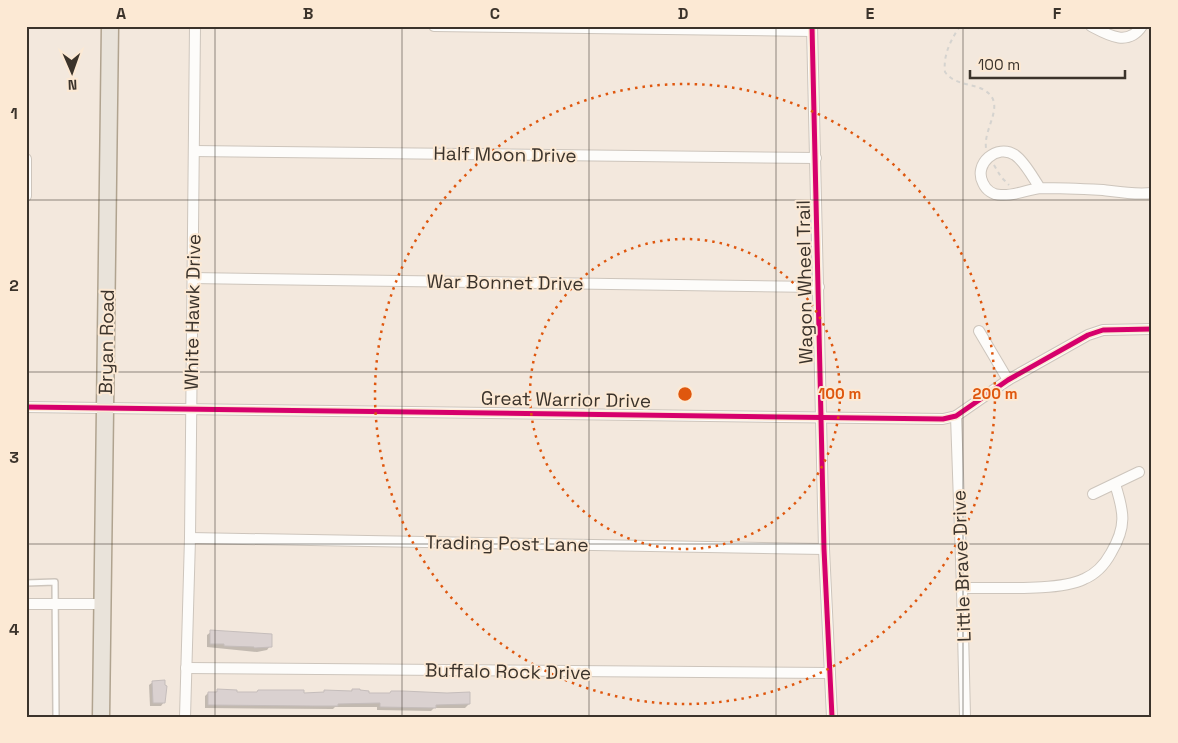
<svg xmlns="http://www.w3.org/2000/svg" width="1178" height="743" viewBox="0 0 1178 743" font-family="'Space Grotesk',sans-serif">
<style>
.shadow{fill:#0003}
.building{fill:#dad1d0;stroke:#c5bdbb}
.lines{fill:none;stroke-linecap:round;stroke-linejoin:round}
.lane-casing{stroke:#cdc5bc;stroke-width:8}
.street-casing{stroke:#cdc5bc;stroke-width:12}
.primary-casing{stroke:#b0a38f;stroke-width:19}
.path{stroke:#d5d3cf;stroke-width:2;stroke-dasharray:4 4;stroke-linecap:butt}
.lane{stroke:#fdfcfa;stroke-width:5}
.street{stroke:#fdfcfa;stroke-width:10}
.primary{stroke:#e9e3da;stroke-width:16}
.cycleway-casing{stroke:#fce9d4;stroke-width:8}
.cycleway{stroke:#d6006c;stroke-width:5}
.grid{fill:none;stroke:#3b332b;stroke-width:1;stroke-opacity:0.55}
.ring{fill:none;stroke:#df570e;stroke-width:2.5;stroke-dasharray:2.5 5}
.labels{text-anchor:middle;stroke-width:4;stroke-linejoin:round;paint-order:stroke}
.street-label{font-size:19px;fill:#3b332b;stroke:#fce9d4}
.centre{fill:#df570e;stroke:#fce9d4;stroke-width:2.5}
.ring-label{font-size:15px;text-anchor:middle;font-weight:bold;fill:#df570e;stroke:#fce9d4;stroke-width:4;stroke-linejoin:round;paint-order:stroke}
.neatline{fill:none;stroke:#3b332b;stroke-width:2}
.grid-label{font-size:16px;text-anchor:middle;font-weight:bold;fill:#3b332b}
</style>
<rect width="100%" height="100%" fill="#f3e8dd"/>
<!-- shadow -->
<g class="shadow">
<polygon points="211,632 270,646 267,650 257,652 207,647 207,635"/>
<polygon points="153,682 164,702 161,706 150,706 149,685"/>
<polygon points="218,690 235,694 271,691 303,695 350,692 352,690 368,694 469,704 465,708 434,708 431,711 377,710 377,707 335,707 333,709 205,708 205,696 208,693 215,693"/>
</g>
<!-- building -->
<g class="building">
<polygon points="210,630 272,634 272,647 254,648 254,647 224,646 224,644 210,644"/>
<polygon points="165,680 165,685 167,686 165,703 153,703 152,681"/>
<polygon points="217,689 237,690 237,692 257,692 258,690 304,690 304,693 324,692 324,690 352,691 352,689 360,689 360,690 369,691 369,693 390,693 391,691 403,691 447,693 470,692 470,704 436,705 436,708 380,707 380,703 338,704 338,706 314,706 208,705 208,692 217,692"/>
</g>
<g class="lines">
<!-- lane casing -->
<g class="lane-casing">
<polyline id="lane" points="26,583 55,582 56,717"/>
</g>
<!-- street casing -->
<g class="street-casing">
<g id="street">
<polyline points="434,26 812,31"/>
<polyline points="812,26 824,549 832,717"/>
<path d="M1091,26C1108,35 1128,47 1142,26"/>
<polyline points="194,151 816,158"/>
<polyline points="26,159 26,196"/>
<path d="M1040,188C1033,178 1025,162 1015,155C997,143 973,164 983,183C986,190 993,195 1001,195C1015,196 1028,189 1042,188C1062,188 1083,189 1103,190C1119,192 1135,195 1152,193"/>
<polyline points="192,278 819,287"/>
<polyline points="979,331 1008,380"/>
<polyline points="26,407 943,419 956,416 1008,380 1088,335 1103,330 1152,329"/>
<polyline points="956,416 962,588 965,717"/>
<polyline points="1093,494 1139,472"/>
<polyline points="190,538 824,549"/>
<path d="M962,588C994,587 1057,592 1084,579C1096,574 1105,564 1111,553C1127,526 1124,512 1115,484"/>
<polyline points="26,604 102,604"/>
<polyline points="186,668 830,673"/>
<polyline points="185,717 190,538 195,26"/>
</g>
</g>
<!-- primary casing -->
<g class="primary-casing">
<polyline id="primary" points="101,717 110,26"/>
</g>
<!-- path -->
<g class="path">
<path d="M960,26C951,40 943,54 945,72C954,84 967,83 980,88C1010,101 983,126 986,148"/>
<polyline points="994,165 1001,177 1009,185"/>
</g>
<!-- lane -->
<use href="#lane" class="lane"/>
<!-- street -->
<use href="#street" class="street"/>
<!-- primary -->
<use href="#primary" class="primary"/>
<!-- cycleway casing -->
<g class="cycleway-casing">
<g id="cycleway">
<polyline points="812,26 824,549 832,717"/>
<polyline points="26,407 943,419 956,416 1008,380 1088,335 1103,330 1152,329"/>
</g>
</g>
<!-- cycleway -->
<use href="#cycleway" class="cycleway"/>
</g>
<!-- grid -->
<path class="grid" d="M215,26V717M402,26V717M589,26V717M776,26V717M963,26V717M26,200H1152M26,372H1152M26,544H1152"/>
<!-- distance rings -->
<g class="ring">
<circle cx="685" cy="394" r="155"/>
<circle cx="685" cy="394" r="310"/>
</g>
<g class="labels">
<!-- street labels -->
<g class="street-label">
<text transform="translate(505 154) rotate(1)" y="7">Half Moon Drive</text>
<text transform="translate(505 282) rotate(1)" y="7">War Bonnet Drive</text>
<text transform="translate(804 282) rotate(-91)" y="7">Wagon Wheel Trail</text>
<text transform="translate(192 312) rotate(-89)" y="7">White Hawk Drive</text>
<text transform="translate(106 342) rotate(-89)" y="7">Bryan Road</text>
<text transform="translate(566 399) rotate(1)" y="7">Great Warrior Drive</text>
<text transform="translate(507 543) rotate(1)" y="7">Trading Post Lane</text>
<text transform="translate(961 566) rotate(-92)" y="7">Little Brave Drive</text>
<text transform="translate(508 671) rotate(1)" y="7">Buffalo Rock Drive</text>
</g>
</g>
<circle cx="685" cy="394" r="8" class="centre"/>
<g class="ring-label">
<text x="840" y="399">100 m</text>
<text x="995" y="399">200 m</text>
</g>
<!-- border -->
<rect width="1178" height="743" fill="none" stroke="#fce9d4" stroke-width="55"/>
<!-- north arrow -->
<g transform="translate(72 72) rotate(178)" stroke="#fce9d4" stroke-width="4" paint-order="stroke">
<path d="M0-4L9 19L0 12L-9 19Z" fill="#3b332b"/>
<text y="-8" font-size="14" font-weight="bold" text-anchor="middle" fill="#3b332b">N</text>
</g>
<!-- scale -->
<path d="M970 70v8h155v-8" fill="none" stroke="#3b332b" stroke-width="2.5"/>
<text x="978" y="70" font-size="15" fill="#3b332b" stroke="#fce9d4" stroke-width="4" paint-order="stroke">100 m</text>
<rect x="28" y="28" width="1122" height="688" class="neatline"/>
<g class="grid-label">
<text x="121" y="19">A</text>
<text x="308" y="19">B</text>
<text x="495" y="19">C</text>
<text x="683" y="19">D</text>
<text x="870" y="19">E</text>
<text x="1057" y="19">F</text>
<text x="14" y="119">1</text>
<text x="14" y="291">2</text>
<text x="14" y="463">3</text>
<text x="14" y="635">4</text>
</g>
</svg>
